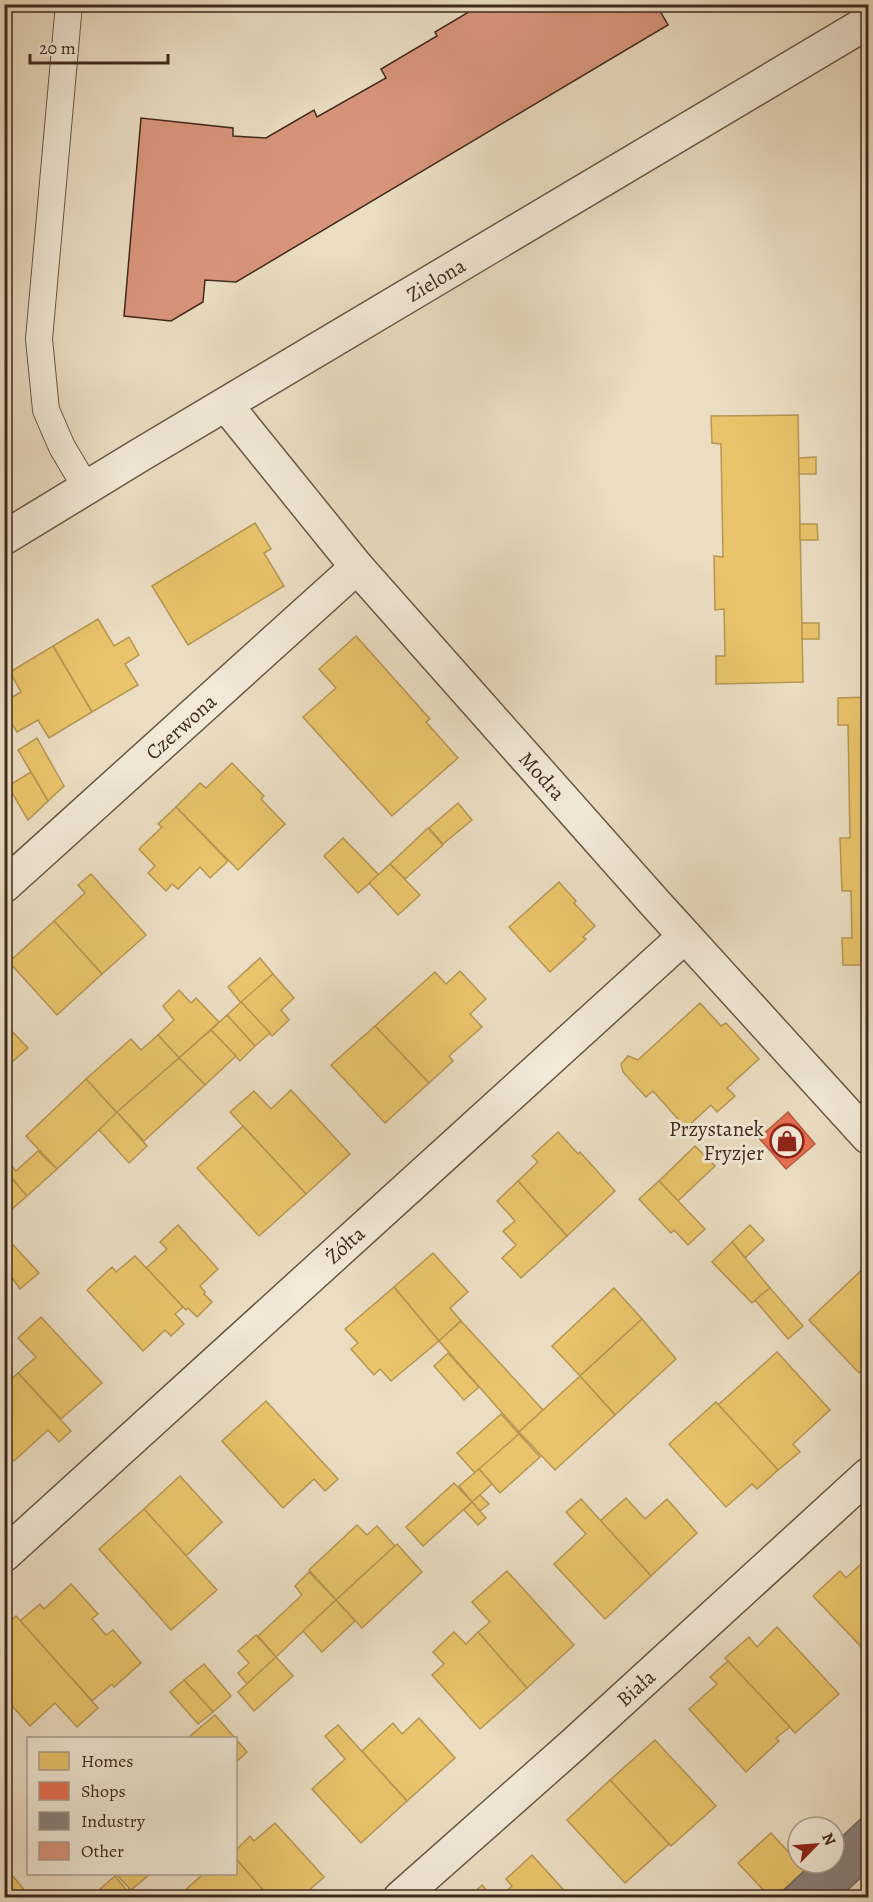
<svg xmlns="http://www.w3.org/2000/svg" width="873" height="1902" viewBox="0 0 873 1902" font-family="Alegreya,serif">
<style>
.homes{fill:#e9c46a;stroke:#b69653;stroke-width:1.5}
.shops{fill:#e76f51;stroke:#b55a41;stroke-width:1.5}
.industry{fill:#8a817c;stroke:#746760;stroke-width:1.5}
.building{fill:#d9957c;stroke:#402a1d;stroke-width:1.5}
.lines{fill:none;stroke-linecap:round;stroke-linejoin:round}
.service-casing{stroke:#6b5746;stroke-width:28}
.minor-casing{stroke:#6b5746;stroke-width:36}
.tertiary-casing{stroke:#6b5746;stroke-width:36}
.service{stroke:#f2e9d7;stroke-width:26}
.minor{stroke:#f2e9d7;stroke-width:33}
.tertiary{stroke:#f2e9d7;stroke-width:33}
.labels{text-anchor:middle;stroke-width:6;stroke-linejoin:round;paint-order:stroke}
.street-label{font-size:21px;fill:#402a1d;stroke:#f2e9d7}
.poi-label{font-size:21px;fill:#402a1d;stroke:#f2e9d7;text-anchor:end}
</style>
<rect width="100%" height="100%" fill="#ebddc2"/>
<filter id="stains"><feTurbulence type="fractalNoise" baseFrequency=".00333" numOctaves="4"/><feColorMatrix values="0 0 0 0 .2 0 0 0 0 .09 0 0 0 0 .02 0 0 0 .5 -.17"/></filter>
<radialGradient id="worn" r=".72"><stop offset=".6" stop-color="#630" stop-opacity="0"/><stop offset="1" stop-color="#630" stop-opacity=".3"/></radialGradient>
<!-- homes -->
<g class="homes">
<polygon points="798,415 803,682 716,684 716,656 725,656 724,609 715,610 714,556 723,557 721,444 712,443 711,416"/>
<polygon points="816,457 816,474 799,474 799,458"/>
<polygon points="255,523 271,549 264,553 284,586 188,645 152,586"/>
<polygon points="800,524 817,524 818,540 800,540"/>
<polygon points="98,619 114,646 129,637 139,655 125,664 138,685 92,712 53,646"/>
<rect x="802" y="623" width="17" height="16"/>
<polygon points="356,636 430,719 426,722 458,758 392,816 303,717 336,688 319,669"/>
<polygon points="53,646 92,712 49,738 38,720 17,732 4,711 4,702 21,692 10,672"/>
<polygon points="868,697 868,965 843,965 842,938 852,938 851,891 842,891 840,838 850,838 848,725 838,725 838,698"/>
<polygon points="37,738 64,786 48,801 18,750"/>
<polygon points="232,763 264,796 261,799 285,824 238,870 176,807 200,783 206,788"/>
<polygon points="31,772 48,801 28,820 8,786"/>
<polygon points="458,803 472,820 443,844 429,828"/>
<polygon points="176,807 228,861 210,878 200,867 178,889 172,884 166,891 148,873 155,866 139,849 162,827 158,824"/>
<polygon points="428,828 443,845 405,879 390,864"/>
<polygon points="343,838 379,875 358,893 324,856"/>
<polygon points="390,864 420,895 398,915 369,883"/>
<polygon points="91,874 146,935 102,974 54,921 85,893 78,885"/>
<polygon points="559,882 576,901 574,903 595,926 583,937 586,939 550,972 509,927"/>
<polygon points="54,921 102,974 57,1015 9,962"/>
<polygon points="260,958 273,974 241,1003 228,987"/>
<polygon points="460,971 486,999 470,1014 482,1027 449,1056 453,1061 429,1083 375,1026 435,972 446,984"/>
<polygon points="273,974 294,998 281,1010 289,1020 272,1036 241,1002"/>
<polygon points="179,990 191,1003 196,998 219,1022 179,1058 158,1035 174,1020 163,1006"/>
<polygon points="241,1002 270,1033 255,1046 227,1015"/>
<polygon points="700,1003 721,1026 726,1023 759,1059 727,1088 735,1096 717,1112 711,1105 686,1128 653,1091 646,1097 623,1072 621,1064 628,1056 638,1060"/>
<polygon points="227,1015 255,1046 240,1061 211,1030"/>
<polygon points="4,1023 28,1048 4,1069"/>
<polygon points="375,1026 429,1083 385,1123 331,1065"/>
<polygon points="211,1030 236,1056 205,1085 179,1058"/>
<polygon points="158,1035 179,1058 117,1113 86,1079 131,1039 141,1050"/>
<polygon points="179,1058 205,1085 144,1141 117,1112"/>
<polygon points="86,1079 117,1113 57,1169 26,1136"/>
<polygon points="291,1090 350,1154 306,1194 230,1112 254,1091 271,1109"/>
<polygon points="117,1112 147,1146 129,1163 99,1130"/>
<polygon points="243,1126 306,1194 259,1236 197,1168"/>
<polygon points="558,1132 578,1154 580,1152 615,1191 567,1236 518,1181 538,1162 532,1156"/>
<polygon points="695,1146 715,1166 678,1201 659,1181"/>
<polygon points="38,1151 57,1169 27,1196 5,1170 11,1165 16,1171"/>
<polygon points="4,1170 27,1196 4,1216"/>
<polygon points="518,1181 567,1236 521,1278 502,1258 516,1245 503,1231 515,1221 497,1201"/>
<polygon points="659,1181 705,1229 688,1245 674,1230 671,1233 639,1199"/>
<polygon points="178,1225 218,1269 200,1286 205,1292 204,1294 212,1302 197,1317 188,1308 186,1310 183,1307 146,1268 167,1249 160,1242"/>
<polygon points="750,1225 764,1240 745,1258 732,1242"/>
<polygon points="4,1235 39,1273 20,1289 13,1279 4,1287"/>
<polygon points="732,1242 770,1288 752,1303 712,1262"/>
<polygon points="433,1253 468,1292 450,1308 461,1321 439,1341 394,1287"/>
<polygon points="135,1256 183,1307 175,1314 184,1324 171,1336 165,1330 143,1351 87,1290 112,1267 116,1272"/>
<polygon points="868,1264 868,1364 859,1373 809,1320"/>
<polygon points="394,1287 439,1341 391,1381 380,1369 374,1375 351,1349 358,1343 345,1329"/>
<polygon points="614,1288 642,1319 580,1376 552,1346"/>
<polygon points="770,1288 803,1326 788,1339 755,1300"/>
<polygon points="41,1317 102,1383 61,1419 18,1373 36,1357 18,1338"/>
<polygon points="642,1319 676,1359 615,1415 580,1376"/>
<polygon points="461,1321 543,1410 519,1432 439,1341"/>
<polygon points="777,1352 830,1410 793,1444 800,1452 778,1470 718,1405"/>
<polygon points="448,1353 479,1387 464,1400 434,1366"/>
<polygon points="18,1373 71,1431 59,1442 48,1430 14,1461 4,1450 4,1386"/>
<polygon points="580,1376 615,1415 555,1470 519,1432"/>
<polygon points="266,1401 338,1479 325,1491 314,1479 283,1508 222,1441"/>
<polygon points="716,1402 778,1470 757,1489 752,1484 726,1507 669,1444"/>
<polygon points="501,1414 519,1434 475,1473 457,1453"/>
<polygon points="519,1434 540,1457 500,1493 479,1469"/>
<polygon points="479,1469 492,1484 472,1502 459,1486"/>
<polygon points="180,1476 222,1522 186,1556 144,1509"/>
<polygon points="454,1483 472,1502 423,1546 406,1527"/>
<polygon points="480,1495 489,1504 480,1511 472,1502"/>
<polygon points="626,1498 645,1519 667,1499 697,1533 651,1576 600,1521"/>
<polygon points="581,1499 651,1576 605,1619 554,1564 586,1534 566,1512"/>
<polygon points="472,1502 486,1518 478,1525 464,1510"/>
<polygon points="144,1509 217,1590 171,1630 99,1549"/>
<polygon points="357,1525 367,1535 377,1526 395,1546 336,1600 309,1570"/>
<polygon points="397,1544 422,1572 362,1628 336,1600"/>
<polygon points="864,1561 868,1566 868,1654 813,1596 840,1571 846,1578"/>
<polygon points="507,1571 574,1645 527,1688 478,1632 490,1622 472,1602"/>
<polygon points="309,1572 336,1600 276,1657 258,1636 302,1595 295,1586"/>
<polygon points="71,1584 98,1614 92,1619 106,1635 113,1630 141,1663 114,1687 112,1684 92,1701 20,1621 40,1604 44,1609"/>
<polygon points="336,1600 355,1621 322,1652 303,1631"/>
<polygon points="16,1616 98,1708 77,1727 55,1703 30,1726 4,1697 4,1626"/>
<polygon points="777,1627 839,1694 795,1733 725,1658 749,1637 757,1647"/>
<polygon points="454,1632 466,1644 478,1632 527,1688 480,1729 432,1675 444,1664 433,1652"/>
<polygon points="256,1635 276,1657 247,1684 238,1673 249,1663 238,1651"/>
<polygon points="276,1657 293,1676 254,1711 238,1692"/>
<polygon points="728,1661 790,1727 776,1738 779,1741 746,1772 689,1709 717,1684 710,1677"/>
<polygon points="204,1664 231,1696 213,1712 184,1680"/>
<polygon points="184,1680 213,1712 198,1724 170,1692"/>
<polygon points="215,1715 247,1752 236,1762 236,1738 192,1738 190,1736"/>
<polygon points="419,1718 455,1758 407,1801 362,1751 393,1723 402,1734"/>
<polygon points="338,1725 407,1801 361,1843 312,1789 345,1759 325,1736"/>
<polygon points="655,1740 716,1806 671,1846 610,1780"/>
<polygon points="610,1780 669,1844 625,1883 567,1820"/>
<polygon points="275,1823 324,1877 306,1893 303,1891 295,1898 270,1898 236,1859 236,1850 250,1836 254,1841"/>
<polygon points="771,1833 805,1870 775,1898 771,1898 738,1863"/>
<polygon points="532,1855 571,1898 499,1898 512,1886 506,1879"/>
<polygon points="236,1859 270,1898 185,1898 181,1894 203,1874 236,1874"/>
<polygon points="11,1874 31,1898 4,1898 4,1877"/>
<polygon points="116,1874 150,1874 131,1890"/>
<polygon points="115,1876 127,1891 119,1898 90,1898"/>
<polygon points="482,1885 493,1898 468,1898"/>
<polygon points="129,1889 131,1890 133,1889 140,1898 119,1898"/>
</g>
<!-- shops -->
<polygon class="shops" points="788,1112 815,1144 786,1169 759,1138"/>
<!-- industry -->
<polygon class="industry" points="868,1812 868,1871 839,1898 775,1898 813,1863 834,1863 834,1844"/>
<!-- building -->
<polygon class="building" points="482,4 656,4 668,25 236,282 205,280 203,302 171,321 124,316 141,118 233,128 233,136 266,138 314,110 317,117 386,78 381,69 437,36 435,32"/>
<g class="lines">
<!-- service casing -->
<g class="service-casing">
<polyline id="service" points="69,4 39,339 46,410 62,447 87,489"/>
</g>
<!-- minor casing -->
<g class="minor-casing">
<g id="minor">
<polyline points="226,405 357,567 655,903 868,1137"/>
<polyline points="4,886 357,567"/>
<polyline points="4,1555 685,936"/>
<polyline points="400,1898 574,1744 868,1475"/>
</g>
</g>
<!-- tertiary casing -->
<g class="tertiary-casing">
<polyline id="tertiary" points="4,538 140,455 868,22"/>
</g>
<!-- service -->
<use href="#service" class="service"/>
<!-- minor -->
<use href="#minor" class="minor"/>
<!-- tertiary -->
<use href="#tertiary" class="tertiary"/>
</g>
<!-- icons -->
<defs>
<g id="shop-ring" transform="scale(1.725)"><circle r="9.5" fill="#f2e9d7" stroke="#8f2418" stroke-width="1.5"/><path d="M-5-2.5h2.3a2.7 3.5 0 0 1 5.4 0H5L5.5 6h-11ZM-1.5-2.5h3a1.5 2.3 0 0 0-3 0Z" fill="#8f2418"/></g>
</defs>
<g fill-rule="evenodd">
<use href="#shop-ring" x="787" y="1141"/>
</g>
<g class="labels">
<!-- street labels -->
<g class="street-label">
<text transform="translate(436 280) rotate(-31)" y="7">Zielona</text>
<text transform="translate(181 727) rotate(-42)" y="7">Czerwona</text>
<text transform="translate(542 776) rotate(48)" y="7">Modra</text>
<text transform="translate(345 1245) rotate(-42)" y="7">Żółta</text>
<text transform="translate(636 1688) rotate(-42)" y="7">Biała</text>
</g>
<!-- poi labels -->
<g class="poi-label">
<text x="764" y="1136">Przystanek<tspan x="764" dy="24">Fryzjer</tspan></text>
</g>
</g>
<!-- margin -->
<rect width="873" height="1902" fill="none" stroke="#ebddc2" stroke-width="24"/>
<rect x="6" y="6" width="861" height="1890" fill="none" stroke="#402a1d" stroke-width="3"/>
<rect x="12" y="12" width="849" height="1878" fill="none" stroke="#402a1d" stroke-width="1.5"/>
<!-- legend -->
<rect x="27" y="1737" width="210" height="138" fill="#f2e9d7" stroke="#ab9d8d" stroke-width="1.5"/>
<rect x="39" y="1752" width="30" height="18" fill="#e9c46a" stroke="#ab9d8d" stroke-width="1.5"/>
<text x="81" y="1767" font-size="18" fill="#402a1d">Homes</text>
<rect x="39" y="1782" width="30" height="18" fill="#e76f51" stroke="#ab9d8d" stroke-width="1.5"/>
<text x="81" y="1797" font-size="18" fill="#402a1d">Shops</text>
<rect x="39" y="1812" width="30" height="18" fill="#8a817c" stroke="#ab9d8d" stroke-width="1.5"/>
<text x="81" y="1827" font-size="18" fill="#402a1d">Industry</text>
<rect x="39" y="1842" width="30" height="18" fill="#d9957c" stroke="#ab9d8d" stroke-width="1.5"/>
<text x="81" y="1857" font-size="18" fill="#402a1d">Other</text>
<!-- north arrow -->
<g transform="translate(816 1845) rotate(65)"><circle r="28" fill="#f2e9d7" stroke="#ab9d8d" stroke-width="1.5"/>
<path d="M0-4.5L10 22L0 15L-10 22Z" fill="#8f2418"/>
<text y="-9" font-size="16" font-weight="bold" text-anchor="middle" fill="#402a1d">N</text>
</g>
<!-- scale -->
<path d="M30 54v9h138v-9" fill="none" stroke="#402a1d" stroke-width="3"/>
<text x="39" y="54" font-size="18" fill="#402a1d" stroke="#f2e9d7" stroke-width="4.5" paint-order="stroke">20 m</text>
<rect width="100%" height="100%" filter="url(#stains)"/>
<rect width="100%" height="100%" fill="url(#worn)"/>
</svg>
